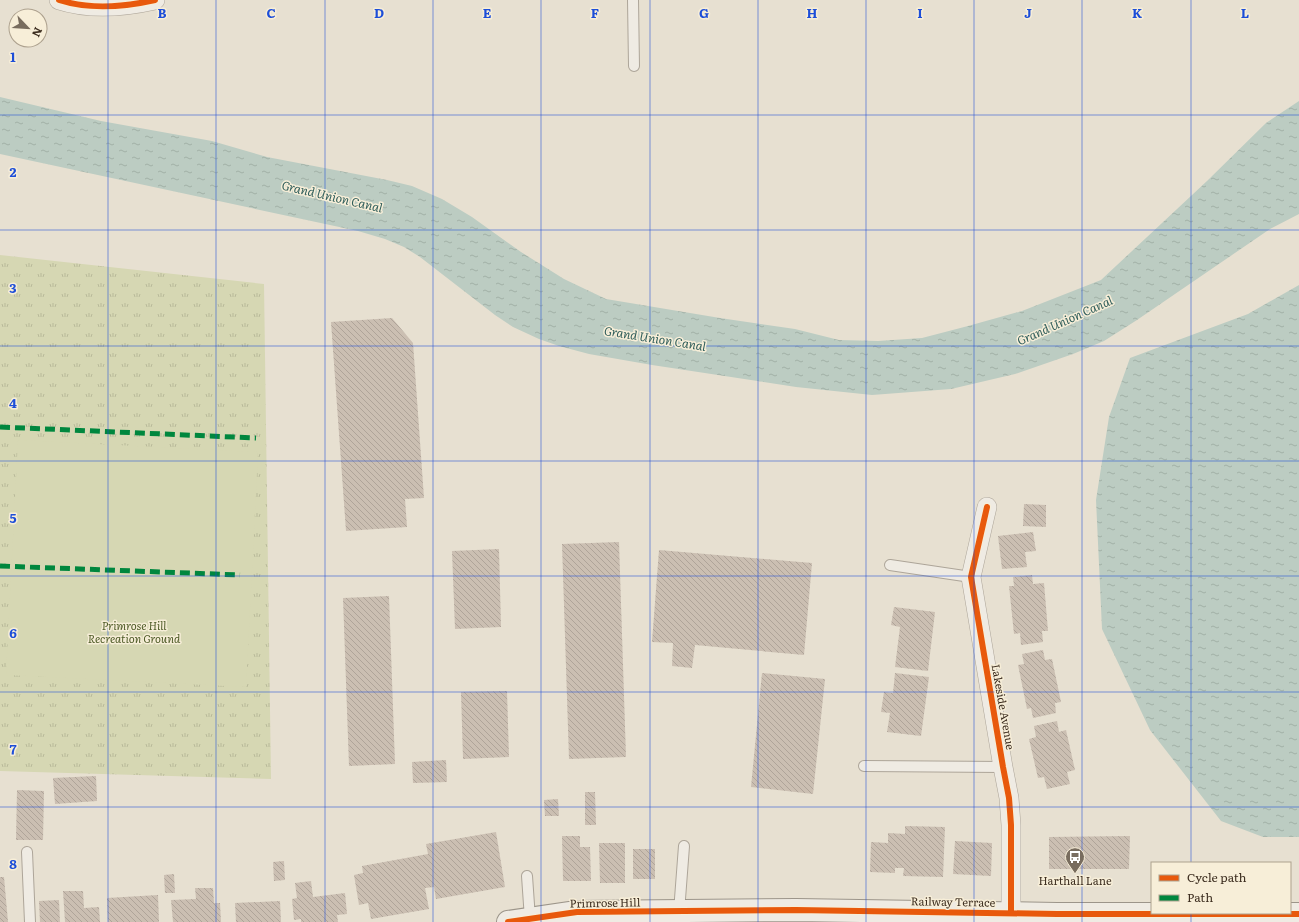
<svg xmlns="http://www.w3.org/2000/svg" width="1299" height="922" viewBox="0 0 1299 922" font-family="Literata,serif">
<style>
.park{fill:url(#park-tufts)}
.garden{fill:#d6d7b3}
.water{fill:url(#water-ripples)}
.building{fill:url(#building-back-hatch)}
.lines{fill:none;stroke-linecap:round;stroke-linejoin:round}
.lane-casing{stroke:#ada599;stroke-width:12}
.street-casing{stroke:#ada599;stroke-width:20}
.secondary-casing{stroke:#9c958a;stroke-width:24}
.lane{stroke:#efebe3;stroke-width:10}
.street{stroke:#efebe3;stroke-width:19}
.secondary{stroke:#efebe3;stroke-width:22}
.quiet{stroke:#00873e;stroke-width:5;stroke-dasharray:10 5;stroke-linecap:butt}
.cycleway-casing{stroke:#f7eed8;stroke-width:8}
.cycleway{stroke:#e8590c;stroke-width:6}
.grid{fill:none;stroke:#1d4ed8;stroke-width:1;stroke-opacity:0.55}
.labels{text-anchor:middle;stroke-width:3;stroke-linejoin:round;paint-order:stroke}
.park-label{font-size:11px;font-style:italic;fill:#4d5a26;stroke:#f7eed8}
.street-label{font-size:11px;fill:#3d2e20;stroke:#f7eed8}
.poi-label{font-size:11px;fill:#3d2e20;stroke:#f7eed8}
.water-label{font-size:12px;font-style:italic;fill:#2f5d5a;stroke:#f7eed8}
.grid-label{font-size:13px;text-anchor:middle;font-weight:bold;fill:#1d4ed8;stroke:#f7eed8;stroke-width:3;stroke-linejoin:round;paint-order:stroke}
</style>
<defs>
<pattern id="park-tufts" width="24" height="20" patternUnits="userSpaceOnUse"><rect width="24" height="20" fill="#d6d7b3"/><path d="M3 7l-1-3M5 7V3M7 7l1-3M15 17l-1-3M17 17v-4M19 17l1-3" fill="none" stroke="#b9b99a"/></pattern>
<pattern id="water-ripples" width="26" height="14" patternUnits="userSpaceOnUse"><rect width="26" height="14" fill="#bcccc2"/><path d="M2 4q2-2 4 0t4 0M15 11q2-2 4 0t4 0" fill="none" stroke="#a2b0a6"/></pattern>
<pattern id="building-back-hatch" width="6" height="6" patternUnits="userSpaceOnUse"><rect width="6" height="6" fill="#cbbfb2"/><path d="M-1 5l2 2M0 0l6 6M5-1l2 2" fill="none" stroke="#afa499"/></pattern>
</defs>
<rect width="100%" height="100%" fill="#e7e0d1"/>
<!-- park -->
<polygon class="park" points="0,255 264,284 271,779 0,771"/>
<!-- garden -->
<polygon class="garden" points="18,440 258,452 246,687 6,675"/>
<!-- water -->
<g class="water">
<polygon points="0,97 101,121 212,141 267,157 387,180 412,186 442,199 472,217 521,252 564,279 606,299 720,318 795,329 839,340 878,341 922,338 968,326 1022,311 1101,280 1207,181 1266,123 1299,101 1299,214 1270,229 1137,320 1104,341 1073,354 1015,374 951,389 872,395 796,387 652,365 589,354 559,346 539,339 513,327 495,315 420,257 404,247 385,239 358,231 0,154"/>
<polygon points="1299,285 1299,837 1263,837 1221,821 1150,730 1102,629 1096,500 1109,417 1130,358 1248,314"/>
</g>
<!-- building -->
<g class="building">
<polygon points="392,318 413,343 424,498 405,499 407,527 346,531 331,322"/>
<polygon points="1024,504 1046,505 1046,527 1023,526"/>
<polygon points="1033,532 1036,551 1025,552 1027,567 1002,569 998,536"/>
<polygon points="619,542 626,757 569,759 562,544"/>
<polygon points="499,549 501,627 455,629 452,551"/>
<polygon points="659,550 812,563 804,655 695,645 692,668 672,666 673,643 652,642"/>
<polygon points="1032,575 1033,584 1044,583 1048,631 1042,631 1043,642 1021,645 1020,633 1014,634 1009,586 1014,586 1013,577"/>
<polygon points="389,596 395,764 349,766 343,598"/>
<polygon points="894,607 935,612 928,671 895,667 900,627 891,625"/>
<polygon points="1043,650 1045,660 1052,659 1061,702 1055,703 1056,713 1033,718 1031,708 1027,709 1018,665 1024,664 1022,654"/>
<polygon points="762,673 825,679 813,794 751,787"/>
<polygon points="895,673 929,677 921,736 887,732 890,713 881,712 884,692 893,693"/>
<polygon points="507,691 509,757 463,759 461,692"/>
<polygon points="1057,721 1059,732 1066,730 1075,770 1067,772 1070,784 1047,789 1044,777 1038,778 1029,739 1036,737 1034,726"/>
<polygon points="446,760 447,782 413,783 412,762"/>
<polygon points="96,776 97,801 55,804 53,778"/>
<polygon points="17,790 44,791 43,840 16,840"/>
<polygon points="585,792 595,792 596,825 585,825"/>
<polygon points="558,799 559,816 545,816 544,800"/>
<polygon points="905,826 945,827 943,877 903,876 904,868 895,868 895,873 870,872 871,842 888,843 888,833 905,834"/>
<polygon points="496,832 505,887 436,899 434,887 425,888 429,909 371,919 368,903 359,905 354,875 363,873 362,866 428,854 426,844"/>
<polygon points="562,836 580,836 580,847 590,847 591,881 563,881"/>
<polygon points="1130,836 1129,869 1049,869 1049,837"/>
<polygon points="955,841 992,843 991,876 953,874"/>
<polygon points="599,843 625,843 625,883 600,883"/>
<rect x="633" y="849" width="22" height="30"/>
<polygon points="284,861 285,880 274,881 273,862"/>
<polygon points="174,874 175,893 165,893 164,875"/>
<polygon points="0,877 4,877 8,922 0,922"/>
<polygon points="311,881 313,897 345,893 347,914 337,915 338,922 301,922 301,919 294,920 292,899 297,898 295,883"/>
<polygon points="195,888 213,888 214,903 220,903 221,922 173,922 171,900 196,899"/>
<polygon points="63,891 83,891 84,908 99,907 100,922 65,922"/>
<polygon points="158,895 159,922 108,922 107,898"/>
<polygon points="59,900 60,922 40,922 39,901"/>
<polygon points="280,901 281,922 236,922 235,903"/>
</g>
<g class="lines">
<!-- lane casing -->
<g class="lane-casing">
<g id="lane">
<polyline points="633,0 634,66"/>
<polyline points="890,565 971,577"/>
<polyline points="864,766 1003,767"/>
<polyline points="27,852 30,922"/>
<polyline points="527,876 530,919"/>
<polyline points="679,912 684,846"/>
</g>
</g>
<!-- street casing -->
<g class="street-casing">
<g id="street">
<path d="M59,0C90,10 124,7 155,0"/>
<polyline points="987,507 971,577 1003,767 1009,798 1011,825 1011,912"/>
</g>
</g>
<!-- secondary casing -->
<g class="secondary-casing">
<polyline id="secondary" points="508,922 577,912 796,910 1057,914 1299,914"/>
</g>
<!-- lane -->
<use href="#lane" class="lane"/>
<!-- street -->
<use href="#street" class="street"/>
<!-- secondary -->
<use href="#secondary" class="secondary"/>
<!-- quiet -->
<g class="quiet">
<polyline points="0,427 256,438"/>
<polyline points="0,566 240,575"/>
</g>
<!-- cycleway casing -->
<g class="cycleway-casing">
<g id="cycleway">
<path d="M59,0C90,10 124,7 155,0"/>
<polyline points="987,507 971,577 1003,767 1009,798 1011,825 1011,912"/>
<polyline points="508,922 577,912 796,910 1057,914 1299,914"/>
</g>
</g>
<!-- cycleway -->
<use href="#cycleway" class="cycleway"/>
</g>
<!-- grid -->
<path class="grid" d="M108,0V922M216,0V922M325,0V922M433,0V922M541,0V922M650,0V922M758,0V922M866,0V922M974,0V922M1082,0V922M1191,0V863M0,115H1299M0,230H1299M0,346H1299M0,461H1299M0,576H1299M0,692H1299M0,807H1299M1191,913V922"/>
<!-- icons -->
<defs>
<g id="bus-pin" transform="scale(1)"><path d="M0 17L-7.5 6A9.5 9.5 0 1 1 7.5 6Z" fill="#786c5e" stroke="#f7eed8"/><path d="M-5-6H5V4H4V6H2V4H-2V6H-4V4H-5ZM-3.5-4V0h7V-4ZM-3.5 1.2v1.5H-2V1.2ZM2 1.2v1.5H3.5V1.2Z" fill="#fff"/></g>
</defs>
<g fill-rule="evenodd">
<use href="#bus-pin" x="1075" y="857"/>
</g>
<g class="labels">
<!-- park labels -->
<g class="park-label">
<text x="134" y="630">Primrose Hill<tspan x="134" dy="13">Recreation Ground</tspan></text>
</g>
<!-- street labels -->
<g class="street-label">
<text transform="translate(1003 707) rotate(80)" y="4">Lakeside Avenue</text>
<text transform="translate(953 902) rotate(1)" y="4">Railway Terrace</text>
<text transform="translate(605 903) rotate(-1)" y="4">Primrose Hill</text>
</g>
<!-- poi labels -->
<g class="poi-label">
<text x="1075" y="885">Harthall Lane</text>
</g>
<!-- water labels -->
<g class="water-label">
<text transform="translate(332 197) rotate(13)" y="4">Grand Union Canal</text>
<text transform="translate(1065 321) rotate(-24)" y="4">Grand Union Canal</text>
<text transform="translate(655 339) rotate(9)" y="4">Grand Union Canal</text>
</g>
</g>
<g class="grid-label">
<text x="162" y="18">B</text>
<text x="271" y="18">C</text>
<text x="379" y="18">D</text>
<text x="487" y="18">E</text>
<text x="595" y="18">F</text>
<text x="704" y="18">G</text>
<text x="812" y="18">H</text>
<text x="920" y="18">I</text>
<text x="1028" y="18">J</text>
<text x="1137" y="18">K</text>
<text x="1245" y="18">L</text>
<text x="13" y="62">1</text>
<text x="13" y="177">2</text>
<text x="13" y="293">3</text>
<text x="13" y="408">4</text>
<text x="13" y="523">5</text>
<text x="13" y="638">6</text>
<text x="13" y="754">7</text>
<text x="13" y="869">8</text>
</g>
<!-- legend -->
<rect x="1151" y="862" width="140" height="52" fill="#f7eed8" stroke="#ada18e"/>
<rect x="1159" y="875" width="20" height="6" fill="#e8590c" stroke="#ada18e"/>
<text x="1187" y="882" font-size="12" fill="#3d2e20">Cycle path</text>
<rect x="1159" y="895" width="20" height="6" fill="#00873e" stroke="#ada18e"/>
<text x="1187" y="902" font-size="12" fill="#3d2e20">Path</text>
<!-- north arrow -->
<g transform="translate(28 28) rotate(115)"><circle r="19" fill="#f7eed8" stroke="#ada18e"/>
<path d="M0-3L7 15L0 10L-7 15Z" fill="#786c5e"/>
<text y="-6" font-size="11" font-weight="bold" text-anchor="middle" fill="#3d2e20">N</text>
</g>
</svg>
